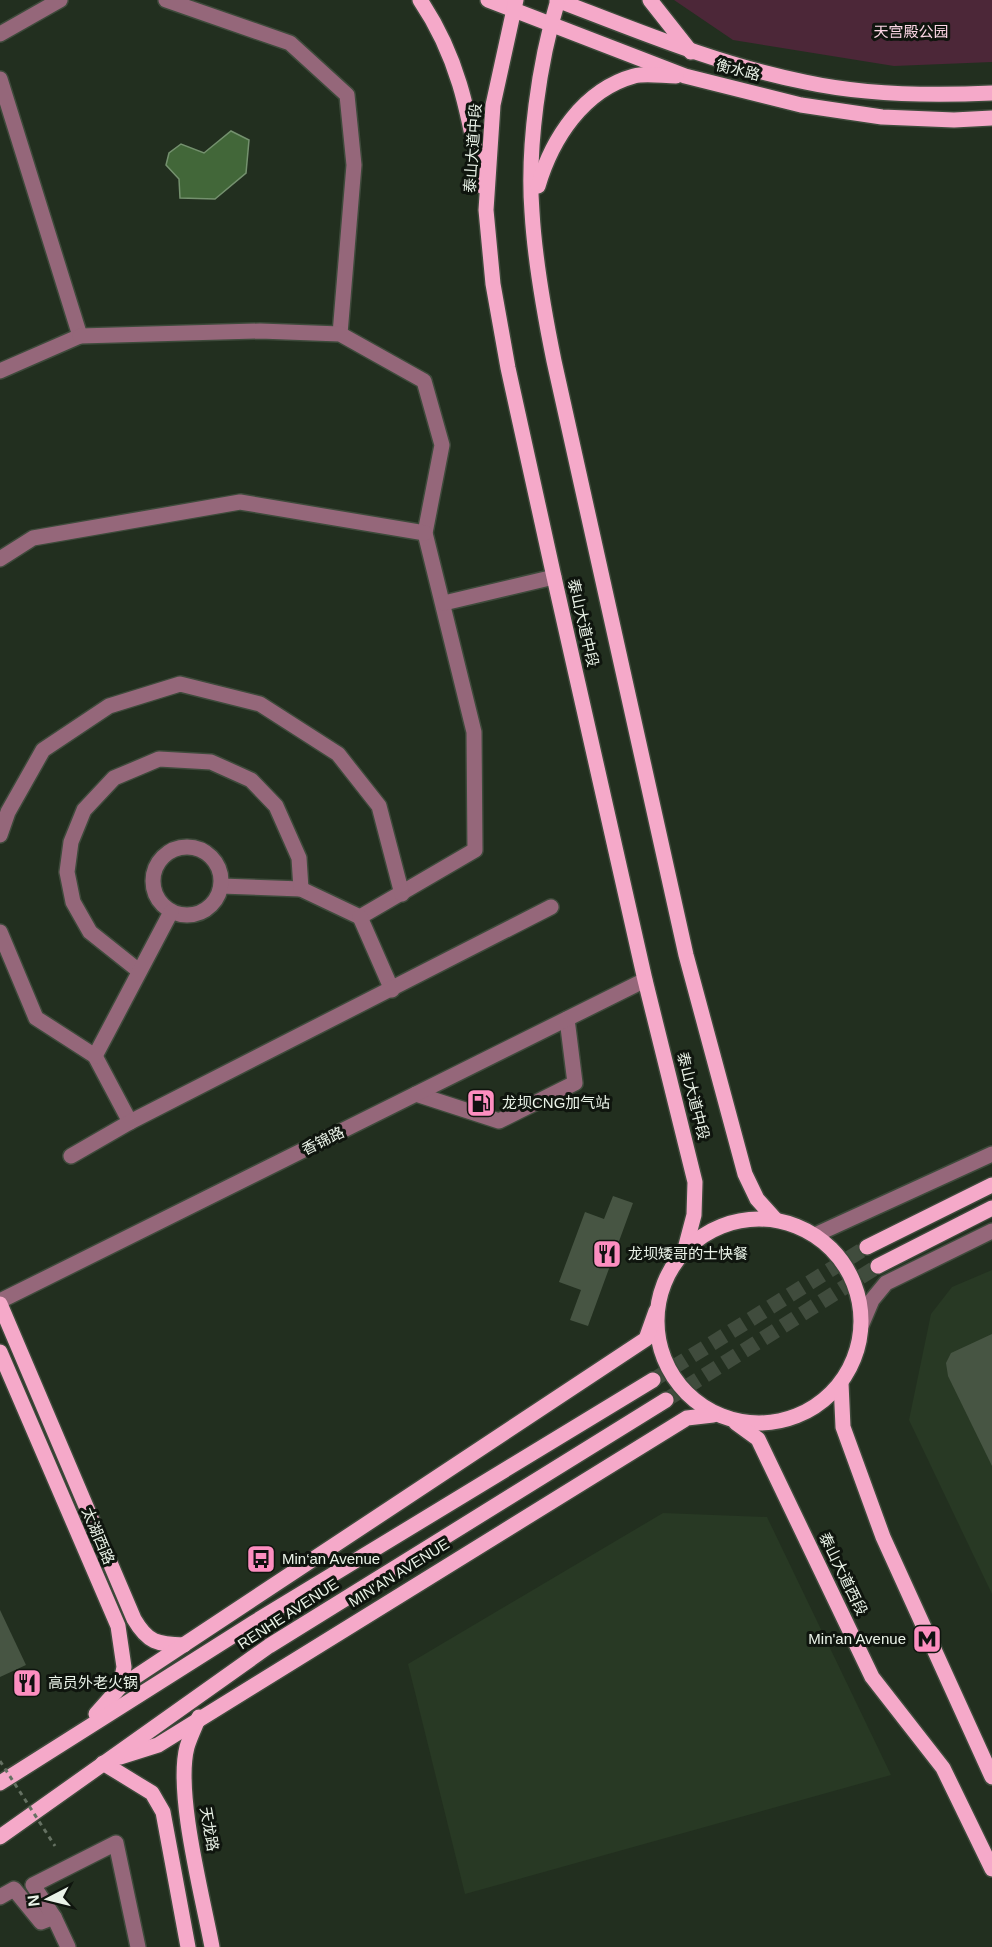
<svg xmlns="http://www.w3.org/2000/svg" width="992" height="1947" viewBox="0 0 992 1947" font-family="Arial,'Noto Sans SC',sans-serif">
<style>
.built{fill:#283924}
.green{fill:#4c2738}
.water{fill:#426739;stroke:#74916e;stroke-width:1.5}
.building{fill:#475543}
.lines{fill:none;stroke-linecap:round;stroke-linejoin:round}
.major-tunnel{stroke:#404c3d;stroke-width:15;stroke-dasharray:15 8;stroke-linecap:butt}
.minor-casing{stroke:#3e4a3b;stroke-width:18}
.major-casing{stroke:#3e4a3b;stroke-width:18}
.minor{stroke:#95677a;stroke-width:15}
.major{stroke:#f5a9c9;stroke-width:15}
.path-bridge{stroke:#657162;stroke-width:3;stroke-dasharray:4.5 4.5;stroke-linecap:butt}
.labels{text-anchor:middle;stroke-width:6;stroke-linejoin:round;paint-order:stroke}
.park-label{font-size:15px;fill:#fcd6e5;stroke:#0f150e}
.street-label{font-size:15px;fill:#eaf3e8;stroke:#0f150e}
.poi-label{font-size:15px;fill:#eaf3e8;stroke:#0f150e;text-anchor:start}
</style>
<rect width="100%" height="100%" fill="#222f1f"/>
<!-- built -->
<g class="built">
<polygon points="992,1270 992,1594 909,1420 931,1314 952,1287"/>
<polygon points="663,1513 767,1517 891,1775 465,1894 408,1664"/>
</g>
<!-- green -->
<polygon class="green" points="674,0 992,0 992,62 894,66 733,40"/>
<!-- water -->
<polygon class="water" points="231,131 249,140 246,173 215,199 180,198 179,179 166,165 169,153 181,144 204,153"/>
<!-- building -->
<g class="building">
<polygon points="613,1196 633,1203 588,1326 570,1320 581,1290 559,1282 585,1212 604,1219"/>
<polygon points="992,1334 992,1466 948,1376 946,1363 951,1353"/>
<polygon points="0,1610 26,1665 0,1677"/>
</g>
<g class="lines">
<!-- major-tunnel -->
<g class="major-tunnel">
<polyline points="653,1380 867,1247"/>
<polyline points="666,1400 878,1266"/>
</g>
<!-- minor casing -->
<g class="minor-casing">
<g id="minor">
<polyline points="166,0 290,43 347,95 354,165 340,334"/>
<polyline points="0,34 60,0"/>
<polyline points="0,79 80,336 0,371"/>
<polyline points="80,336 260,331 340,334 424,381 442,445 425,533 474,732 475,850 360,917 301,889 221,886"/>
<polyline points="0,559 33,538 240,502 425,533"/>
<polyline points="444,603 554,577"/>
<polyline points="0,835 8,812 43,750 109,706 180,684 260,704 338,754 379,806 402,894"/>
<circle cx="187" cy="881" r="34"/>
<polyline points="360,917 392,990"/>
<polyline points="0,932 36,1018 95,1056 130,1122"/>
<polyline points="139,971 90,932 73,902 67,872 71,842 84,810 114,778 159,759 211,762 251,780 276,806 299,858 301,889"/>
<polyline points="95,1056 171,912"/>
<polyline points="416,1094 499,1121 575,1083 567,1019"/>
<polyline points="71,1156 130,1122 551,907"/>
<polyline points="815,1235 992,1154"/>
<polyline points="0,1301 645,980"/>
<polyline points="861,1326 872,1300 886,1283 992,1231"/>
<polyline points="0,1897 14,1889 41,1922 54,1917"/>
<polyline points="68,1947 54,1917 33,1885 116,1843 138,1947"/>
</g>
</g>
<!-- major casing -->
<g class="major-casing">
<g id="major">
<path d="M420,0C460,59 469,117 482,186"/>
<polyline points="488,0 685,76 801,105 882,117 954,120 992,118"/>
<polyline points="516,0 493,105 486,210 493,284 508,368 554,577 645,980 695,1182 694,1215 685,1249"/>
<path d="M557,0C638,31 719,65 805,82C865,95 930,96 992,93"/>
<path d="M558,0C539,62 527,148 532,212C535,263 544,312 554,361L686,955L745,1174L757,1199L775,1219"/>
<polyline points="650,0 691,52"/>
<path d="M538,186C552,139 583,90 634,76C646,73 663,76 676,76"/>
<circle cx="759" cy="1321" r="102"/>
<polyline points="867,1247 992,1185"/>
<polyline points="878,1266 992,1208"/>
<path d="M0,1304L134,1619C148,1643 157,1644 184,1645"/>
<polyline points="0,1352 118,1626 124,1667 120,1687 96,1714"/>
<polyline points="841,1383 843,1427 883,1537 992,1777"/>
<polyline points="736,1423 758,1439 872,1677 943,1768 992,1869"/>
<polyline points="120,1687 646,1339 656,1311"/>
<path d="M199,1717C195,1727 190,1737 187,1747C175,1793 203,1898 212,1947"/>
<polyline points="120,1757 158,1745 687,1418 713,1415"/>
<polyline points="103,1763 152,1793 163,1812 188,1947"/>
<polyline points="0,1783 253,1623 653,1380"/>
<polyline points="0,1837 269,1646 666,1400"/>
</g>
</g>
<!-- minor -->
<use href="#minor" class="minor"/>
<!-- major -->
<use href="#major" class="major"/>
<!-- path-bridge -->
<polyline class="path-bridge" points="0,1761 55,1846"/>
</g>
<!-- icons -->
<defs>
<g id="fuel-square" transform="scale(1.5)"><rect x="-9" y="-9" width="18" height="18" rx="4" fill="#fd8ec0" stroke="#0f150e"/><path d="M-5.5-6h7V0h2V4h1.3V-2.5L3-4.5l.8-.8L6-3V5H2.5V1h-1V6h-7ZM-4.2-4.7v3.2H.2V-4.7Z" fill="#111"/></g>
<g id="restaurant-square" transform="scale(1.5)"><rect x="-9" y="-9" width="18" height="18" rx="4" fill="#fd8ec0" stroke="#0f150e"/><path d="M-5-6h1v4h1v-4h1v4h1v-4h1v5L-1.5 .5V6h-2V.5L-5-1ZM5-6V6H3V1.5H1.5Q1.5-4 5-6Z" fill="#111"/></g>
<g id="bus-square" transform="scale(1.5)"><rect x="-9" y="-9" width="18" height="18" rx="4" fill="#fd8ec0" stroke="#0f150e"/><path d="M-5-6H5V4H4V6H2V4H-2V6H-4V4H-5ZM-3.5-4V0h7V-4ZM-3.5 1.2v1.5H-2V1.2ZM2 1.2v1.5H3.5V1.2Z" fill="#111"/></g>
<g id="metro-square" transform="scale(1.5)"><rect x="-9" y="-9" width="18" height="18" rx="4" fill="#fd8ec0" stroke="#0f150e"/><path d="M-5.5 5V-5H-3L0 0L3-5H5.5V5H3V-.5L0 4L-3-.5V5Z" fill="#111"/></g>
</defs>
<g fill-rule="evenodd">
<use href="#fuel-square" x="481" y="1103"/>
<use href="#restaurant-square" x="607" y="1254"/>
<use href="#bus-square" x="261" y="1559"/>
<use href="#metro-square" x="927" y="1639"/>
<use href="#restaurant-square" x="27" y="1683"/>
</g>
<g class="labels">
<!-- park labels -->
<g class="park-label">
<text x="911" y="37">天宫殿公园</text>
</g>
<!-- street labels -->
<g class="street-label">
<text transform="translate(738 70) rotate(14)" y="5">衡水路</text>
<text transform="translate(473 148) rotate(-86)" y="5">泰山大道中段</text>
<text transform="translate(583 623) rotate(77)" y="5">泰山大道中段</text>
<text transform="translate(693 1096) rotate(76)" y="5">泰山大道中段</text>
<text transform="translate(323 1141) rotate(-26)" y="5">香锦路</text>
<text transform="translate(98 1536) rotate(67)" y="5">太湖西路</text>
<text transform="translate(399 1573) rotate(-32)" y="5">MIN'AN AVENUE</text>
<text transform="translate(843 1574) rotate(64)" y="5">泰山大道西段</text>
<text transform="translate(288 1614) rotate(-33)" y="5">RENHE AVENUE</text>
<text transform="translate(209 1829) rotate(80)" y="5">天龙路</text>
</g>
<!-- poi labels -->
<g class="poi-label">
<text x="502" y="1108">龙坝CNG加气站</text>
<text x="628" y="1259">龙坝矮哥的士快餐</text>
<text x="282" y="1564">Min‘an Avenue</text>
<text x="906" y="1644" text-anchor="end">Min'an Avenue</text>
<text x="48" y="1688">高员外老火锅</text>
</g>
</g>
<!-- north arrow -->
<g transform="translate(48 1899) rotate(263)" stroke="#0f150e" stroke-width="4.5" paint-order="stroke">
<path d="M0-4.5L10 22L0 15L-10 22Z" fill="#eaf3e8"/>
<text y="-9" font-size="16" font-weight="bold" text-anchor="middle" fill="#eaf3e8">N</text>
</g>
</svg>
